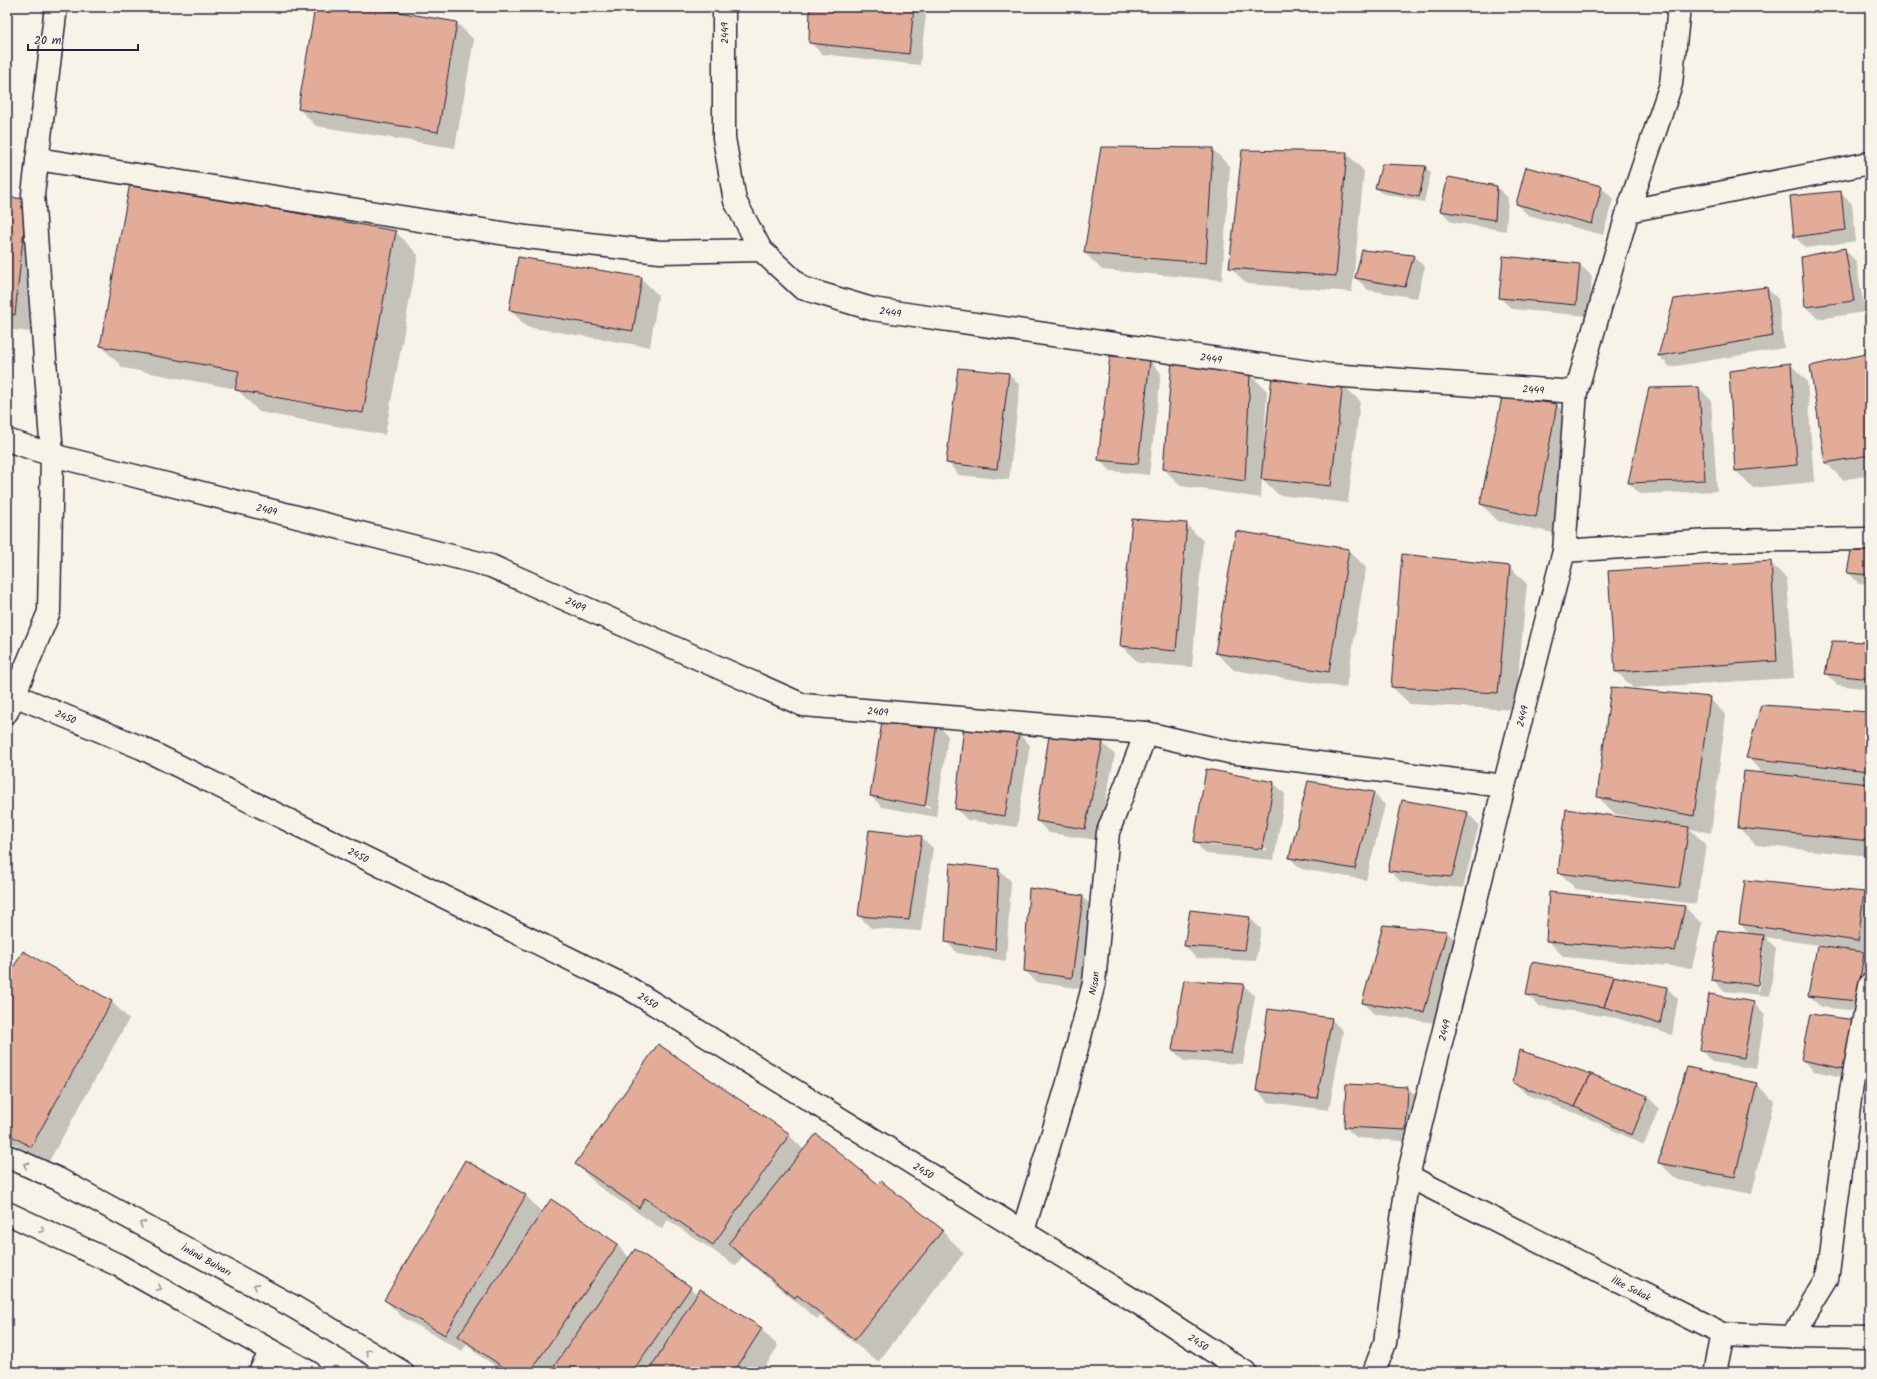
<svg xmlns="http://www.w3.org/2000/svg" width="1877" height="1379" viewBox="0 0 1877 1379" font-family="Kalam,sans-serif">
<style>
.shadow{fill:#0003;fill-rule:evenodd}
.building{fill:#e3ac99;stroke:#22223b}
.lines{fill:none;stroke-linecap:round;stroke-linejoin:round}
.street-casing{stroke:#22223b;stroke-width:25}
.secondary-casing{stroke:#22223b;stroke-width:25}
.street{stroke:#f7f3e8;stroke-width:22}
.secondary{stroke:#f7f3e8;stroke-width:22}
.oneway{stroke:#97959a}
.labels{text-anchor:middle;stroke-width:3.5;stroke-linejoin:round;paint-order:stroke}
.street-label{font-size:10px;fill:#22223b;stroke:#f7f3e8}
</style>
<rect width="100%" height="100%" fill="#f7f3e8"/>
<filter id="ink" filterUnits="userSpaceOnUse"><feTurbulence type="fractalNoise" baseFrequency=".025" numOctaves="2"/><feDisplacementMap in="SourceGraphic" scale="8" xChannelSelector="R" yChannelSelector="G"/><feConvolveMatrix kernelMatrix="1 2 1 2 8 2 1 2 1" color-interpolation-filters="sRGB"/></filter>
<g filter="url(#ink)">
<!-- shadow -->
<g class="shadow">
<polygon points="316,7 363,7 456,22 474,40 455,148 316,126 299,109"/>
<polygon points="811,7 918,7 926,15 920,65 822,54 810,42"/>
<polygon points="1212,149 1230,166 1222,280 1102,270 1085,253"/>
<polygon points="1346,153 1364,171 1352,292 1247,284 1230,267"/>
<polygon points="1425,167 1431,173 1424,202 1381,193 1376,188"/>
<polygon points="131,184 396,232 418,255 385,435 259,412 237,389 123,368 101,346"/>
<polygon points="1497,187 1508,198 1506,231 1452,222 1441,211"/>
<polygon points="1601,187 1613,199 1603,235 1528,215 1517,204"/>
<polygon points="1841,192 1852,204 1856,241 1806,248 1795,237"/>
<polygon points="7,198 44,217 31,332 7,329"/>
<polygon points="1845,250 1856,261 1865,312 1818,319 1806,307 1802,258"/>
<polygon points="1413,256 1425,267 1417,298 1368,290 1356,278"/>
<polygon points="1504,257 1580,265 1592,276 1588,316 1512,309 1500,298"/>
<polygon points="641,278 658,295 650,347 527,327 510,310"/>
<polygon points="1767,288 1778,299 1784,348 1670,367 1659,356 1675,300"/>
<polygon points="1870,354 1870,475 1843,480 1826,463"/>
<polygon points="1150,361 1161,373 1149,475 1111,471 1099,460"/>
<polygon points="1790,364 1807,381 1814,482 1753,488 1736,471"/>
<polygon points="1009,374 1020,386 1009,480 959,475 948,463"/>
<polygon points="1250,374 1267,391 1264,441 1342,384 1360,401 1348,503 1279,495 1262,479 1261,498 1181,486 1164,469"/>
<polygon points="1699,388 1711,400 1717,491 1640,494 1629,483 1650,389"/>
<polygon points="1557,405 1574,422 1553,533 1498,521 1481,504"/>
<polygon points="1186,524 1203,541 1192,667 1139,663 1121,646"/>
<polygon points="1237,532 1349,550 1366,568 1346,688 1234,670 1216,653"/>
<polygon points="1870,552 1870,585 1859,584 1848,572"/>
<polygon points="1770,562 1787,579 1794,678 1633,688 1616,671"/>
<polygon points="1510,567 1527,584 1515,710 1410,704 1392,687"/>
<polygon points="1870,643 1870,689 1837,685 1826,674"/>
<polygon points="1709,698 1726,715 1711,833 1690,829 1706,845 1696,904 1576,889 1559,872 1647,822 1648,820 1615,814 1598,797"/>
<polygon points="1870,713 1870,856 1756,845 1739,828 1764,774 1748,758"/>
<path d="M937,724L948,736L936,817L882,807L871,796ZM882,797L930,806V808L882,799Z"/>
<polygon points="1018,733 1030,745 1017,827 967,820 956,808"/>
<polygon points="1050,738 1103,743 1115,755 1097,840 1049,833 1037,821"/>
<path d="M1274,783L1285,794L1274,860L1206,854L1195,842ZM1207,843L1267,848V850L1207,845Z"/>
<polygon points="1373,793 1385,805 1366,880 1301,869 1290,858"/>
<polygon points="1468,813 1479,825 1463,888 1401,882 1390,870"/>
<polygon points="921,837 933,848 921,931 871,928 859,916"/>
<polygon points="951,864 999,870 1011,881 1006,961 957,953 946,941"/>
<polygon points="1550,893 1685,907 1702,924 1692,968 1564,957 1547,940"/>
<path d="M1864,893L1870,899L1869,952L1861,951L1870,960V998L1868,1012L1820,1007L1809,995L1845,949L1765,937L1776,948L1770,996L1724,991L1712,979L1751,935L1740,924ZM1762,945H1764L1759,991L1757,990Z"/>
<polygon points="1083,897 1094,909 1083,989 1036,982 1025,970"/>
<polygon points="1191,911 1249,917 1261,929 1256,961 1196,958 1185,946"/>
<polygon points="1384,926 1447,932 1458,943 1435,1023 1374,1014 1363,1003"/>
<polygon points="23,952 112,1002 129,1019 48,1163 7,1140 7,980"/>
<polygon points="1243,985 1255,996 1243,1064 1184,1061 1173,1050"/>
<polygon points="1667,988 1678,999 1672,1035 1616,1018 1539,1006 1527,994"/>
<polygon points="1754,1003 1765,1014 1756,1069 1712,1062 1701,1050"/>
<polygon points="1811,1015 1856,1080 1814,1071 1802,1060"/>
<polygon points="1331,1019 1343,1031 1329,1110 1268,1102 1257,1090"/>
<polygon points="1520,1052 1648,1097 1659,1108 1644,1145 1588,1118 1526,1094 1514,1082"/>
<polygon points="1756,1084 1774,1101 1752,1194 1677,1180 1660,1163"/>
<polygon points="1408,1088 1419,1099 1417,1142 1357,1138 1345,1127"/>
<polygon points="789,1135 804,1150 879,1185 942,1231 964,1253 878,1362 820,1316 817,1319 742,1257 736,1266 668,1220 662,1229 598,1186 576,1164"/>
<polygon points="466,1161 526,1196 543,1213 617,1245 630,1258 690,1288 698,1295 761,1329 778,1346 762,1372 504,1372 476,1353 467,1344 462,1351 402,1317 385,1300"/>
</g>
<!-- building -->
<g class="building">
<polygon points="315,7 369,7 457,22 438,132 298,109"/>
<polygon points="810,7 914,7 909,54 809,43"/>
<polygon points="1101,147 1213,148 1206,263 1084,253"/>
<polygon points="1242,150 1347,152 1336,276 1229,268"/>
<polygon points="1382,164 1426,166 1419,197 1375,188"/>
<polygon points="1526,167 1602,186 1592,224 1516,204"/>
<polygon points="1448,177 1497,186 1495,220 1440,211"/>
<polygon points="130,183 396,231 363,413 235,390 239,371 100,346"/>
<polygon points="1841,191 1845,230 1794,237 1790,196"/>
<polygon points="7,197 27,199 15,315 7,314"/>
<polygon points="1845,248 1854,301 1805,307 1801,257"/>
<polygon points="1362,250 1414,255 1405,287 1355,278"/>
<polygon points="1503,256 1580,264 1576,305 1499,298"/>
<polygon points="518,257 642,277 633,331 509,310"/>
<polygon points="1767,287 1773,336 1658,356 1674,299"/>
<polygon points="1870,353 1870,455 1825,463 1810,366"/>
<polygon points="1110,356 1150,360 1138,464 1098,460"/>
<polygon points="1172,361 1250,373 1245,481 1163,469"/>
<polygon points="1791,363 1797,465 1735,471 1729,371"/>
<polygon points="958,368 1009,373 997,469 946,463"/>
<polygon points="1272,376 1343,383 1331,486 1261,479"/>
<polygon points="1699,387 1705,480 1628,483 1649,388"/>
<polygon points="1502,397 1557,404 1536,517 1480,504"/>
<polygon points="1132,519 1187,523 1176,651 1120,646"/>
<polygon points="1236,531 1349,549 1329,672 1215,653"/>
<polygon points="1851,551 1870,551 1870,575 1847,573"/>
<polygon points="1402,554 1510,566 1498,693 1391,687"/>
<polygon points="1771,561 1777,661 1615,672 1608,571"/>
<polygon points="1832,641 1870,642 1870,679 1825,674"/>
<polygon points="1611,687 1710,697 1694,816 1597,797"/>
<polygon points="1761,705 1870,712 1870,771 1746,758"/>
<polygon points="883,716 937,723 925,806 870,796"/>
<polygon points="964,725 1019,732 1005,816 955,809"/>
<polygon points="1049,736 1103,742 1085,829 1036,821"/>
<polygon points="1206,769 1274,782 1262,849 1194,842"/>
<polygon points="1744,771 1870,784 1870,841 1738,828"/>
<polygon points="1308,781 1374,792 1355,869 1289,858"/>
<polygon points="1402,800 1468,812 1452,877 1388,871"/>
<polygon points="1566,809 1689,827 1679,888 1558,873"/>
<polygon points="869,830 922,836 909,920 858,916"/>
<polygon points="950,863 999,869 995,950 945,942"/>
<polygon points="1745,880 1864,892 1858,941 1739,924"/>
<polygon points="1029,888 1083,896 1072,978 1024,971"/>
<polygon points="1549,892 1685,906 1675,951 1546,941"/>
<polygon points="1190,910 1250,917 1245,950 1184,946"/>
<polygon points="1383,925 1447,931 1424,1012 1362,1003"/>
<polygon points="1718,930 1764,935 1758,985 1711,980"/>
<polygon points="1817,946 1864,952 1857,1001 1808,996"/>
<polygon points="23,951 112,1001 31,1147 7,1133 7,978"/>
<polygon points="1532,962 1614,976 1604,1007 1526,995"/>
<polygon points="1614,976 1667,987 1660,1024 1604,1007"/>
<polygon points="1184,980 1244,984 1231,1053 1172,1050"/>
<polygon points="1709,994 1754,1002 1744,1058 1700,1050"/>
<polygon points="1268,1009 1332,1018 1317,1098 1256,1091"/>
<polygon points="1810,1014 1856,1020 1844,1069 1801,1060"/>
<polygon points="658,1044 790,1134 713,1245 645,1198 639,1208 575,1164"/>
<polygon points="1519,1050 1591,1074 1575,1107 1513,1083"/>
<polygon points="1687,1067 1757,1083 1735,1177 1658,1163"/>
<polygon points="1591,1074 1648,1096 1632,1135 1575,1107"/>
<polygon points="1346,1084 1408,1087 1406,1130 1344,1127"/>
<polygon points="816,1134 878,1184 881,1181 943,1230 855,1340 797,1295 795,1298 728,1244"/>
<polygon points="465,1160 526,1195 445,1335 384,1300"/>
<polygon points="551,1199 618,1244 530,1372 510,1372 458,1336"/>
<polygon points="635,1249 691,1287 632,1372 550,1372"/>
<polygon points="700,1289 762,1328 734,1372 648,1372"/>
</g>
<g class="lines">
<!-- street casing -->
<g class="street-casing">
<g id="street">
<path id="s1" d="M724,7V138L735,201L761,250L802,288L872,309L1330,375L1576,392L1564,551L1504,786L1408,1176L1385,1343L1374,1372"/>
<polyline points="37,159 526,237 660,252 761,250"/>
<polyline points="1628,211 1671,84 1679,7"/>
<polyline points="1576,392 1628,211 1870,163"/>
<path id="s2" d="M7,440L52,455L491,566L803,705L1146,733L1229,752L1504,786"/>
<polyline points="1564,551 1709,541 1870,539"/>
<path id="s3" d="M14,695L142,748L627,987L1143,1306L1245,1372"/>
<polyline points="7,712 49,612 52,455 33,194 56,7"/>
<path id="s4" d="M1408,1176L1723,1334L1792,1337L1870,1338"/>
<path id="s5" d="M1023,1231L1067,1086L1094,983L1108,832L1146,733"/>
<polyline points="1792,1337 1827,1280 1851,1091 1870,985"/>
<polyline points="260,1372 271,1351"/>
<polyline points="1715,1372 1723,1334"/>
</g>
</g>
<!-- secondary casing -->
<g class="secondary-casing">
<g id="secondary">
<path id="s6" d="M7,1156L58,1179L294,1307L402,1372"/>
<polyline points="7,1213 118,1265 309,1372"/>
</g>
</g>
<!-- street -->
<use href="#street" class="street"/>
<!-- secondary -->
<use href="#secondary" class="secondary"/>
</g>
<!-- one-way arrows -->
<defs><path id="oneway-chevron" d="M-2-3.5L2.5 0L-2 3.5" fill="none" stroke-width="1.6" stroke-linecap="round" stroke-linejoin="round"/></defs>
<g class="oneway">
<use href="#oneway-chevron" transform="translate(26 1165) rotate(-156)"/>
<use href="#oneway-chevron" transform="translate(142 1224) rotate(-151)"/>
<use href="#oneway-chevron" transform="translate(42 1230) rotate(25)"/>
<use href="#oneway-chevron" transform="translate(256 1286) rotate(-151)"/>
<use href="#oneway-chevron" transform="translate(159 1288) rotate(29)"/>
<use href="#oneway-chevron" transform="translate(368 1352) rotate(-149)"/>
</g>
</g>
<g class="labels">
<!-- street labels -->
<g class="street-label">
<text transform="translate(724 33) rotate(-90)" y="4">2449</text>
<text dy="4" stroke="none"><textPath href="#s1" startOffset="398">2449</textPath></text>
<text dy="4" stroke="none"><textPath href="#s1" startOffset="722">2449</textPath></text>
<text dy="4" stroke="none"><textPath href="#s1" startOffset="1046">2449</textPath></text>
<text dy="4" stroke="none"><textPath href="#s2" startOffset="269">2409</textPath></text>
<text dy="4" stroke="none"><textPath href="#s2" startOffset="593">2409</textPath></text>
<text dy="4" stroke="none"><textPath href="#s2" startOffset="917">2409</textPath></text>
<text dy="4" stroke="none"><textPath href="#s3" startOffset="56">2450</textPath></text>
<text transform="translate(1522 716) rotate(-76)" y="4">2449</text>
<text dy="4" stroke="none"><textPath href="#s3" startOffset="380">2450</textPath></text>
<text dy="4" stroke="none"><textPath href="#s5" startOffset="258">Nisan</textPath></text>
<text dy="4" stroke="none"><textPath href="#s3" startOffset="704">2450</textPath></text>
<text transform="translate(1444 1030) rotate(-76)" y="4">2449</text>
<text dy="4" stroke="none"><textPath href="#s3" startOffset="1028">2450</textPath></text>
<text dy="4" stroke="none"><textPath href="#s6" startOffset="225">İnönü Bulvarı</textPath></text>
<text dy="4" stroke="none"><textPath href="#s4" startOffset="250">İlke Sokak</textPath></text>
<text dy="4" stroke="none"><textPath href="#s3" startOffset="1352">2450</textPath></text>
</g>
</g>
<!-- margin -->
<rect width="1877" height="1379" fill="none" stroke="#f7f3e8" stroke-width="24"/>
<rect x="12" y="12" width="1853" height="1355" fill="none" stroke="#22223b" stroke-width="1.5" filter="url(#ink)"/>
<!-- scale -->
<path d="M28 44v6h110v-6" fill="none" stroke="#22223b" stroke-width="2"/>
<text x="34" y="44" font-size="12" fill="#22223b" stroke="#f7f3e8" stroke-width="3" paint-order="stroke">20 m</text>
</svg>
